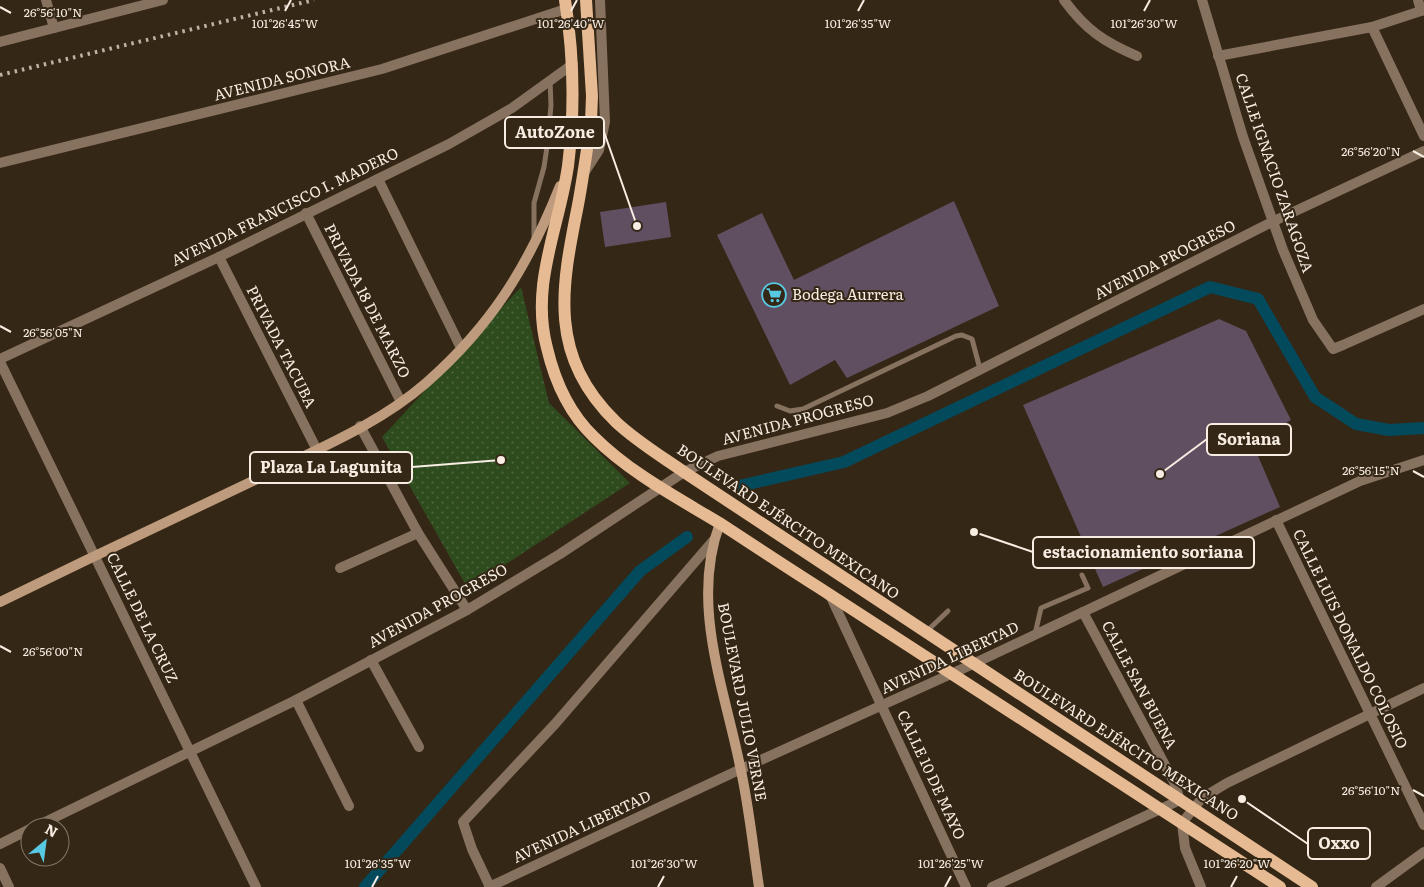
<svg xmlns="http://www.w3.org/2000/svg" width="1424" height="887" viewBox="0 0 1424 887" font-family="Literata,serif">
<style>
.park{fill:url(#park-dots)}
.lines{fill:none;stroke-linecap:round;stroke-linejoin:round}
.canal{stroke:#034a5d;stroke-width:12}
.building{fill:#604f61}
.lane{stroke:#87725f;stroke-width:5}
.street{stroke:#87725f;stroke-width:10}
.secondary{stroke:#bd9b7c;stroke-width:10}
.primary{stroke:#e6ba92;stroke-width:12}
.rail{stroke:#bdb2a5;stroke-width:4;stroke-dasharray:2.5 5;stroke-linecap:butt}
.ticks{fill:none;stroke:#f7ede2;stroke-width:2}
.labels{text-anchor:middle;stroke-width:4;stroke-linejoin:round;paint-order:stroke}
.street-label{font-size:15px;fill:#f7ede2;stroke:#352716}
.poi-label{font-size:15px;fill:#f7ede2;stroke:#352716;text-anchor:start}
.ticks-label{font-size:12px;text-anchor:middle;fill:#f7ede2;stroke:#352716;stroke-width:4;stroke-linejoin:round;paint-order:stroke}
.leader{fill:none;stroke:#f7ede2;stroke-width:2}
.callout-dot{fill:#f7ede2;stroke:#352716;stroke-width:2}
.callout{fill:#352716;stroke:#f7ede2;stroke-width:2}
.callout-label{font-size:16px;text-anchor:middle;font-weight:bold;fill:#f7ede2}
</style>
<defs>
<pattern id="park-dots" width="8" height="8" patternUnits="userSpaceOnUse" patternTransform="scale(1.25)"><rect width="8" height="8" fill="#2e4b1e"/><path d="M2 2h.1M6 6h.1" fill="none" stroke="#4d653e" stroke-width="1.8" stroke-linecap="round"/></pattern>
</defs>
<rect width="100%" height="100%" fill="#352716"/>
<!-- park -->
<polygon class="park" points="521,287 549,403 630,483 468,589 382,437"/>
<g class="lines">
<!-- canal -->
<g class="canal">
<polyline points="739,486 844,462 1210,287 1258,299 1315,397 1356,424 1389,430 1424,428"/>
<polyline points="365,887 640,571 687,537"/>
</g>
</g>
<!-- building -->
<g class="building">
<polygon points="954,201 999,306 847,378 835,360 790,385 717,235 762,213 794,280"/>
<polygon points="666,202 671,237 605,247 600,212"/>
<polygon points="1219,319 1246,331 1291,420 1252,442 1280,507 1103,587 1023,405"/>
</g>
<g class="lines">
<!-- lane -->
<g class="lane">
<polyline points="534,238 534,203 544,167 548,140 551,105 550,81"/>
<polyline points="777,406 790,411 803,409 956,336 962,335 972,339 980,369"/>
<polyline points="926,632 948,611"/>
<polyline points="1035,634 1041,608 1088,588 1082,575"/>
</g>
<!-- street -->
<g class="street">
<polyline points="46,0 54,28"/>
<path d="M1064,0C1086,30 1104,42 1137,56"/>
<polyline points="1202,0 1243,137 1283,250 1313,320 1333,349 1343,345 1424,309"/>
<polyline points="1418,0 1421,11"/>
<polyline points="1372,27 1424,136"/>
<polyline points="0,42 163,0"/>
<polyline points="1218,56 1372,27 1424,10"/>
<polyline points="0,163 382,69 566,9"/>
<polyline points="584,173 599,150 605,122 600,0"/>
<polyline points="378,179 461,348"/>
<polyline points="306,213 401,402"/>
<polyline points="219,257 317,450"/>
<polyline points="0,359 219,257 449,144 512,108 573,64"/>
<polyline points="0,362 256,887"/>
<polyline points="360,426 418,533 467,610"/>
<polyline points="1276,520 1424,825"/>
<polyline points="340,568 418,533"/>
<polyline points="830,595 966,887"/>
<polyline points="371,660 419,747"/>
<polyline points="296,700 349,806"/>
<polyline points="35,827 296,700 467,610 560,554 684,472 718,456 887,413 928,396 1274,221 1424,151"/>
<polyline points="0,844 30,829"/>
<polyline points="0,868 9,887"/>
<polyline points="489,887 741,769 973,664 1360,481 1424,460"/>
<polyline points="490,887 472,849 463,822 555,724 713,541"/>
<polyline points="992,887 1180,800 1174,782 1083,612"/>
<polyline points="1201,887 1185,848 1182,823 1202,798 1227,783 1424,688"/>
<polyline points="1376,887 1424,852"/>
</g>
<!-- secondary -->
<g class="secondary">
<path d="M720,523C690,603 724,687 740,766C749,806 753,847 759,887"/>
<path d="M0,602C86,560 172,519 259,478C315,450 378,425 426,383C492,325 528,266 560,186"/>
</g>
<!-- primary -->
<g class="primary">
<path d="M565,0C574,56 575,110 568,166C559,228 530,285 547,348C555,382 569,413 594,437C630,473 678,498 721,524C753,545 785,566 818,587C972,686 1126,787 1280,887"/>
<path d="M586,0L592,96L591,122C587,150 583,178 578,205C561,289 548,356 616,422C636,441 661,456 684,472L1312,887"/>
</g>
<!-- rail -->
<polyline class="rail" points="0,75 314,0"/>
</g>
<!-- ticks -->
<path class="ticks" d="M0,7L11,13M285,11L291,0M571,11L577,0M858,11L864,0M1144,11L1150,0M1413,151L1424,157M0,326L11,332M1413,471L1424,477M0,646L11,652M1413,790L1424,796M372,887L378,876M658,887L664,876M945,887L951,876M1231,887L1237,876"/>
<!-- icons -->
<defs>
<g id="supermarket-ring" transform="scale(1.25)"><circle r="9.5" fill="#352716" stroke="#58c9e3" stroke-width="1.5"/><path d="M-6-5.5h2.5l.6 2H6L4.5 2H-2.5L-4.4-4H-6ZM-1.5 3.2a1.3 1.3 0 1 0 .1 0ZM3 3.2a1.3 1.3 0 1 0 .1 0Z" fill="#58c9e3"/></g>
</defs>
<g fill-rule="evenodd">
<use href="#supermarket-ring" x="774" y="295"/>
</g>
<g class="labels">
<!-- street labels -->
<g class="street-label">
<text transform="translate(282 79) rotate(-14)" y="5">AVENIDA SONORA</text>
<text transform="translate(1274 173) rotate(71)" y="5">CALLE IGNACIO ZARAGOZA</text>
<text transform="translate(285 207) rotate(-26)" y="5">AVENIDA FRANCISCO I. MADERO</text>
<text transform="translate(1165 260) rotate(-27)" y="5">AVENIDA PROGRESO</text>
<text transform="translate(367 301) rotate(63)" y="5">PRIVADA 18 DE MARZO</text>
<text transform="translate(281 347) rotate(63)" y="5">PRIVADA TACUBA</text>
<text transform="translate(798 420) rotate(-15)" y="5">AVENIDA PROGRESO</text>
<text transform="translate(788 522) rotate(34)" y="5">BOULEVARD EJÉRCITO MEXICANO</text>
<text transform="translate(438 606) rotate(-29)" y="5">AVENIDA PROGRESO</text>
<text transform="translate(142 618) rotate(64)" y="5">CALLE DE LA CRUZ</text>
<text transform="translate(1350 639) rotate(64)" y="5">CALLE LUIS DONALDO COLOSIO</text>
<text transform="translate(950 658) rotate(-25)" y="5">AVENIDA LIBERTAD</text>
<text transform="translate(1139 685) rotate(62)" y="5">CALLE SAN BUENA</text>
<text transform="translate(742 702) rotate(79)" y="5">BOULEVARD JULIO VERNE</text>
<text transform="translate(1126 745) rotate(33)" y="5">BOULEVARD EJÉRCITO MEXICANO</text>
<text transform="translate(931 775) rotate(65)" y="5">CALLE 10 DE MAYO</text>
<text transform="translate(582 827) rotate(-25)" y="5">AVENIDA LIBERTAD</text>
</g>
<!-- poi labels -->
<g class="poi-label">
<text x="792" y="300">Bodega Aurrera</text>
</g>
</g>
<g class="ticks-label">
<text x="53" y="17">26°56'10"N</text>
<text x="285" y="28">101°26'45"W</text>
<text x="571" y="28">101°26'40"W</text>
<text x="858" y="28">101°26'35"W</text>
<text x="1144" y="28">101°26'30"W</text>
<text x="1371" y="156">26°56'20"N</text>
<text x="53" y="337">26°56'05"N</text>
<text x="1371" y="475">26°56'15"N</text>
<text x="53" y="656">26°56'00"N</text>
<text x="1371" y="795">26°56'10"N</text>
<text x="378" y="868">101°26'35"W</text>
<text x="664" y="868">101°26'30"W</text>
<text x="951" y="868">101°26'25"W</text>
<text x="1237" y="868">101°26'20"W</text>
</g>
<!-- callouts -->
<path class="leader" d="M637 226L604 132M1160 474L1207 439M501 460L412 467M974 532L1033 552M1242 799L1308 844"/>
<g class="callout-dot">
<circle cx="637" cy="226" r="5"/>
<circle cx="1160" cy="474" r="5"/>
<circle cx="501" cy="460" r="5"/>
<circle cx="974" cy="532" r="5"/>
<circle cx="1242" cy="799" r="5"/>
</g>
<g class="callout">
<rect x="505" y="117" width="99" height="31" rx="5"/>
<rect x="1207" y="424" width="84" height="31" rx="5"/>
<rect x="250" y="452" width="162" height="31" rx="5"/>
<rect x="1033" y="537" width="221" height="31" rx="5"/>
<rect x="1308" y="828" width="62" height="31" rx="5"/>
</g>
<g class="callout-label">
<text x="555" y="138">AutoZone</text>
<text x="1249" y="445">Soriana</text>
<text x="331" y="473">Plaza La Lagunita</text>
<text x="1143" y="558">estacionamiento soriana</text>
<text x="1339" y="849">Oxxo</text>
</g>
<!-- north arrow -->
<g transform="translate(45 842) rotate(29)"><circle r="24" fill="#352716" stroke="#837668"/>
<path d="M0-4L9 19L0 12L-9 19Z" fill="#58c9e3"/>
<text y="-8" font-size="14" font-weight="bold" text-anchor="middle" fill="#f7ede2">N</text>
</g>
</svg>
